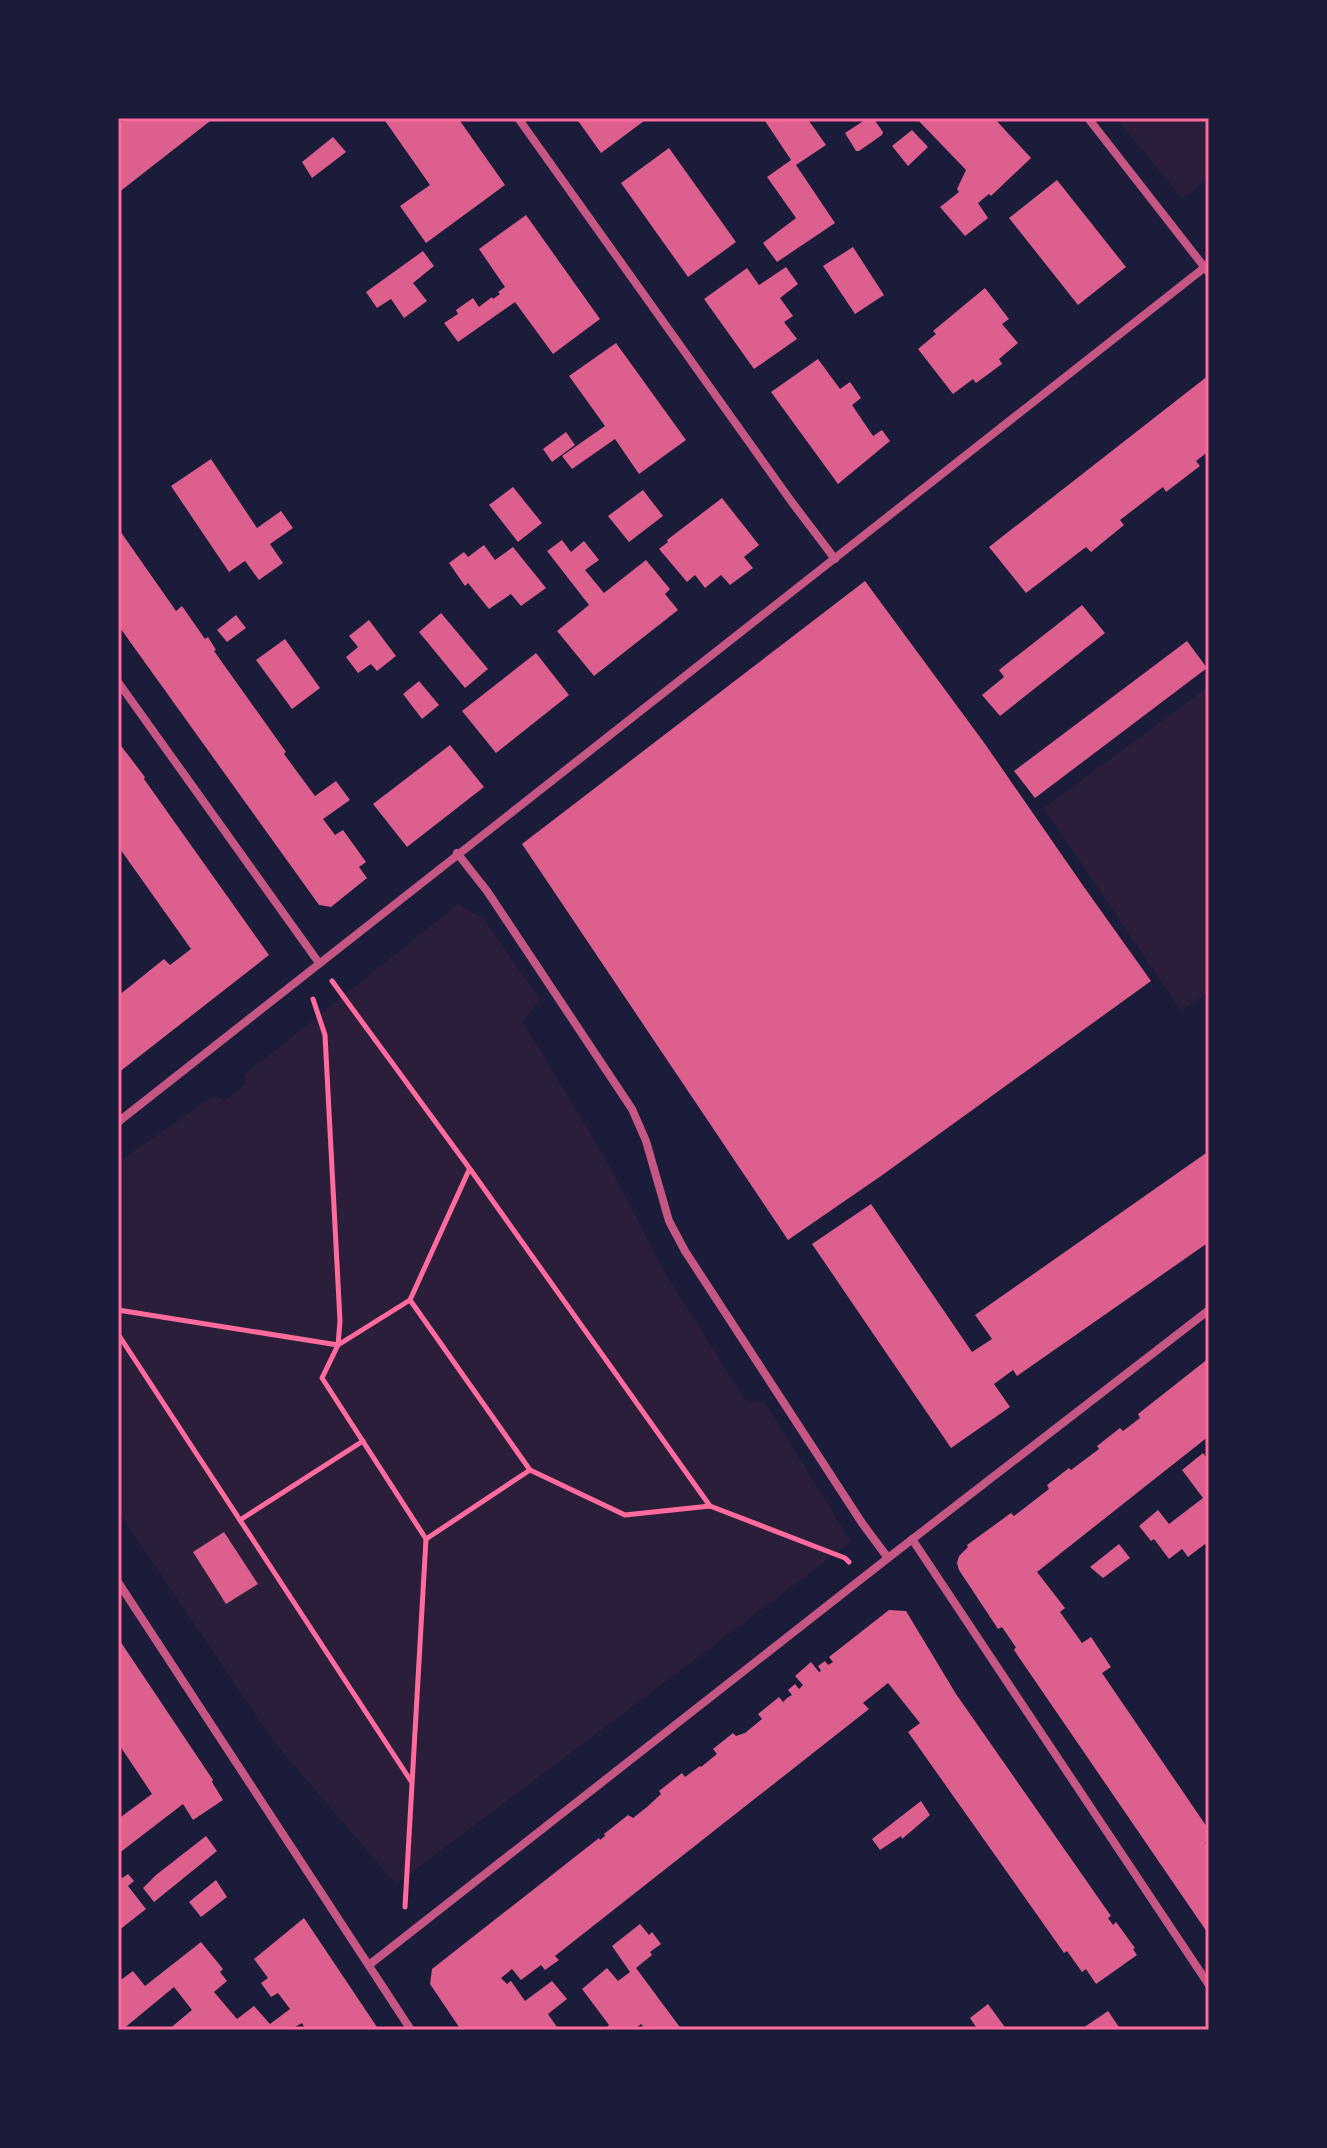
<svg xmlns="http://www.w3.org/2000/svg" width="1327" height="2148" viewBox="0 0 1327 2148" font-family="Signika,sans-serif">
<style>
.green{fill:#2a1e3b}
.building{fill:#dd5f8e}
.lines{fill:none;stroke-linecap:round;stroke-linejoin:round}
.path{stroke:#ff6b9d;stroke-width:5}
.minor{stroke:#c65784;stroke-width:8}
.neatline{fill:none;stroke:#ff6b9d;stroke-width:3}
</style>
<rect width="100%" height="100%" fill="#1b1b3a"/>
<!-- green -->
<g class="green">
<polygon points="1116,118 1209,118 1209,177 1182,198"/>
<polygon points="1209,686 1209,992 1181,1011 1044,808"/>
<polygon points="458,904 484,919 540,1000 523,1022 605,1158 663,1269 745,1400 766,1404 851,1542 396,1884 274,1742 118,1511 118,1162 215,1095 224,1101 247,1084 243,1076"/>
</g>
<!-- building -->
<g class="building">
<polygon points="127,118 214,118 118,193 118,125"/>
<polygon points="383,118 458,118 505,185 426,243 400,206 430,185"/>
<polygon points="576,118 648,118 601,153"/>
<polygon points="763,118 807,118 826,145 796,165 835,223 777,262 763,243 796,218 767,177 791,160"/>
<polygon points="868,118 873,118 883,132 882,135 859,151 856,151 845,133"/>
<polygon points="916,118 994,118 1031,158 991,196 989,194 978,203 988,218 965,236 940,207 959,192 957,189 966,170"/>
<polygon points="912,130 928,147 908,166 892,146"/>
<polygon points="333,137 346,152 312,178 302,162"/>
<polygon points="669,148 736,242 688,277 621,183"/>
<polygon points="1057,180 1126,267 1078,305 1009,218"/>
<polygon points="526,215 600,319 553,354 515,302 458,342 444,323 458,314 456,310 473,298 479,307 492,297 493,299 500,294 498,292 505,287 479,249"/>
<polygon points="853,247 884,295 855,314 823,266"/>
<polygon points="423,251 434,266 413,283 427,301 404,318 391,299 377,308 366,292"/>
<polygon points="786,267 798,284 780,298 793,316 784,322 797,339 754,369 704,299 747,268 759,285"/>
<polygon points="985,288 1009,319 1002,324 1018,343 999,359 1002,364 976,383 973,379 953,394 918,349 936,334 933,331"/>
<polygon points="616,343 686,440 639,474 615,439 572,469 562,456 605,426 569,376"/>
<polygon points="818,359 840,389 850,382 861,398 852,405 873,436 882,430 890,441 838,484 771,392"/>
<polygon points="1209,375 1209,451 1196,461 1200,466 1166,492 1163,487 1120,520 1124,525 1091,552 1086,547 1026,593 989,547"/>
<polygon points="566,432 575,445 552,462 543,449"/>
<polygon points="211,459 257,528 281,511 293,528 270,544 283,563 259,580 245,561 229,572 171,486"/>
<polygon points="513,487 542,523 518,542 489,505"/>
<polygon points="643,490 663,516 629,542 608,516"/>
<polygon points="722,498 759,545 744,557 753,568 730,585 721,575 705,588 695,575 687,582 659,549 668,542 667,540"/>
<polygon points="118,528 176,611 182,606 205,639 208,637 216,650 214,651 286,752 284,754 315,796 336,781 350,800 323,819 335,835 343,830 366,862 359,867 367,878 331,907 319,905 118,625"/>
<polygon points="562,540 571,552 584,541 599,560 585,570 604,593 646,560 670,589 665,594 678,610 594,676 557,631 589,605 547,551"/>
<polygon points="484,545 495,560 513,547 546,588 521,606 511,594 489,609 468,583 465,586 449,563 464,552 468,557"/>
<polygon points="865,581 985,744 1084,887 1151,981 881,1176 788,1240 522,844"/>
<polygon points="1082,605 1105,633 1000,716 982,695 1004,677 999,670"/>
<polygon points="441,613 488,669 465,688 419,632"/>
<polygon points="236,615 246,628 227,642 217,630"/>
<polygon points="369,620 396,656 377,671 371,664 358,673 346,657 358,647 349,636"/>
<polygon points="285,639 320,688 292,709 256,660"/>
<polygon points="1187,641 1207,668 1035,798 1014,771"/>
<polygon points="536,653 569,695 496,753 462,711"/>
<polygon points="419,681 439,705 422,719 403,694"/>
<polygon points="118,742 145,777 144,779 269,955 118,1073 118,996 164,959 170,965 191,949 118,846"/>
<polygon points="450,745 484,787 407,847 373,804"/>
<polygon points="1209,1151 1209,1242 1017,1376 1013,1370 994,1384 1010,1407 951,1448 812,1244 871,1204 972,1352 992,1339 975,1315"/>
<polygon points="1209,1358 1209,1436 1037,1572 1065,1608 1060,1612 1082,1643 1091,1637 1111,1667 1102,1673 1209,1830 1209,1839 1205,1843 1209,1848 1209,1935 1014,1650 1016,1647 1015,1646 1002,1627 998,1629 959,1570 957,1563 959,1556 968,1547 967,1545 1011,1513 1014,1516 1049,1489 1047,1485 1069,1468 1071,1470 1099,1449 1097,1446 1120,1428 1123,1431 1140,1418 1138,1414"/>
<polygon points="1203,1453 1209,1461 1209,1549 1205,1544 1188,1557 1182,1549 1169,1559 1154,1539 1151,1541 1139,1526 1158,1510 1169,1524 1203,1498 1182,1470"/>
<polygon points="224,1532 258,1584 226,1604 193,1552"/>
<polygon points="1119,1544 1130,1558 1103,1578 1090,1567"/>
<polygon points="889,1610 906,1611 956,1694 1111,1916 1108,1918 1113,1925 1116,1922 1135,1948 1133,1949 1137,1955 1096,1984 1086,1969 1082,1972 1067,1951 1064,1953 908,1732 920,1723 888,1683 863,1703 869,1709 555,1956 559,1960 545,1970 541,1965 521,1980 512,1969 501,1978 507,1984 511,1981 525,2001 552,1981 567,1999 548,2014 559,2030 461,2030 430,1984 432,1969 599,1838 600,1840 605,1836 604,1834 628,1815 633,1818 647,1807 661,1794 659,1791 682,1773 685,1777 700,1766 701,1767 717,1754 713,1749 733,1733 736,1736 745,1733 762,1719 758,1714 779,1697 783,1702 787,1698 792,1695 788,1690 795,1684 799,1689 803,1685 795,1676 811,1662 819,1672 821,1671 818,1666 825,1661 828,1665 833,1662 829,1657"/>
<polygon points="118,1638 213,1780 212,1782 223,1800 193,1820 183,1804 118,1854 118,1819 152,1794 118,1743"/>
<polygon points="921,1801 930,1815 902,1839 901,1836 880,1850 872,1839"/>
<polygon points="206,1836 217,1851 154,1902 143,1888 156,1875"/>
<polygon points="118,1873 122,1878 128,1874 134,1881 128,1886 146,1909 118,1931"/>
<polygon points="216,1880 227,1897 201,1917 189,1902"/>
<polygon points="304,1918 379,2030 306,2030 302,2023 295,2027 295,2030 208,2030 207,2028 205,2030 168,2030 192,2010 174,1987 122,2030 118,2030 118,1982 133,1971 145,1986 201,1942 223,1969 220,1972 227,1981 214,1992 237,2019 254,2006 270,2024 290,2009 278,1993 271,1997 261,1983 268,1978 254,1959"/>
<polygon points="640,1924 649,1935 652,1932 661,1944 650,1952 652,1955 636,1968 682,2030 646,2030 641,2024 633,2030 604,2030 609,2025 582,1989 607,1968 618,1981 630,1972 612,1946"/>
<polygon points="988,2004 1007,2030 978,2030 970,2018"/>
<polygon points="1108,2011 1121,2030 1080,2030"/>
</g>
<g class="lines">
<!-- path -->
<g class="path">
<polyline points="332,981 470,1169 710,1506"/>
<polyline points="313,999 325,1035 340,1321 338,1345 322,1378 426,1539 405,1907"/>
<polyline points="410,1300 469,1170"/>
<polyline points="118,1310 338,1345 410,1300 530,1470 426,1539"/>
<polyline points="118,1334 411,1781"/>
<polyline points="530,1470 625,1515 710,1506 845,1558 849,1562"/>
<polyline points="240,1520 363,1441"/>
</g>
<!-- minor -->
<g class="minor">
<polyline points="518,118 791,501 835,559"/>
<polyline points="1088,118 1209,273"/>
<polyline points="118,682 319,963"/>
<polyline points="457,853 487,891 632,1109 646,1141 669,1221 685,1251 862,1523 888,1558"/>
<polyline points="118,1122 1209,264"/>
<polyline points="912,1539 1209,1985"/>
<polyline points="118,1582 411,2030"/>
<polyline points="369,1965 888,1558 1209,1310"/>
</g>
</g>
<!-- border -->
<rect width="1327" height="2148" fill="none" stroke="#1b1b3a" stroke-width="240"/>
<rect x="120" y="120" width="1087" height="1908" class="neatline"/>
</svg>
